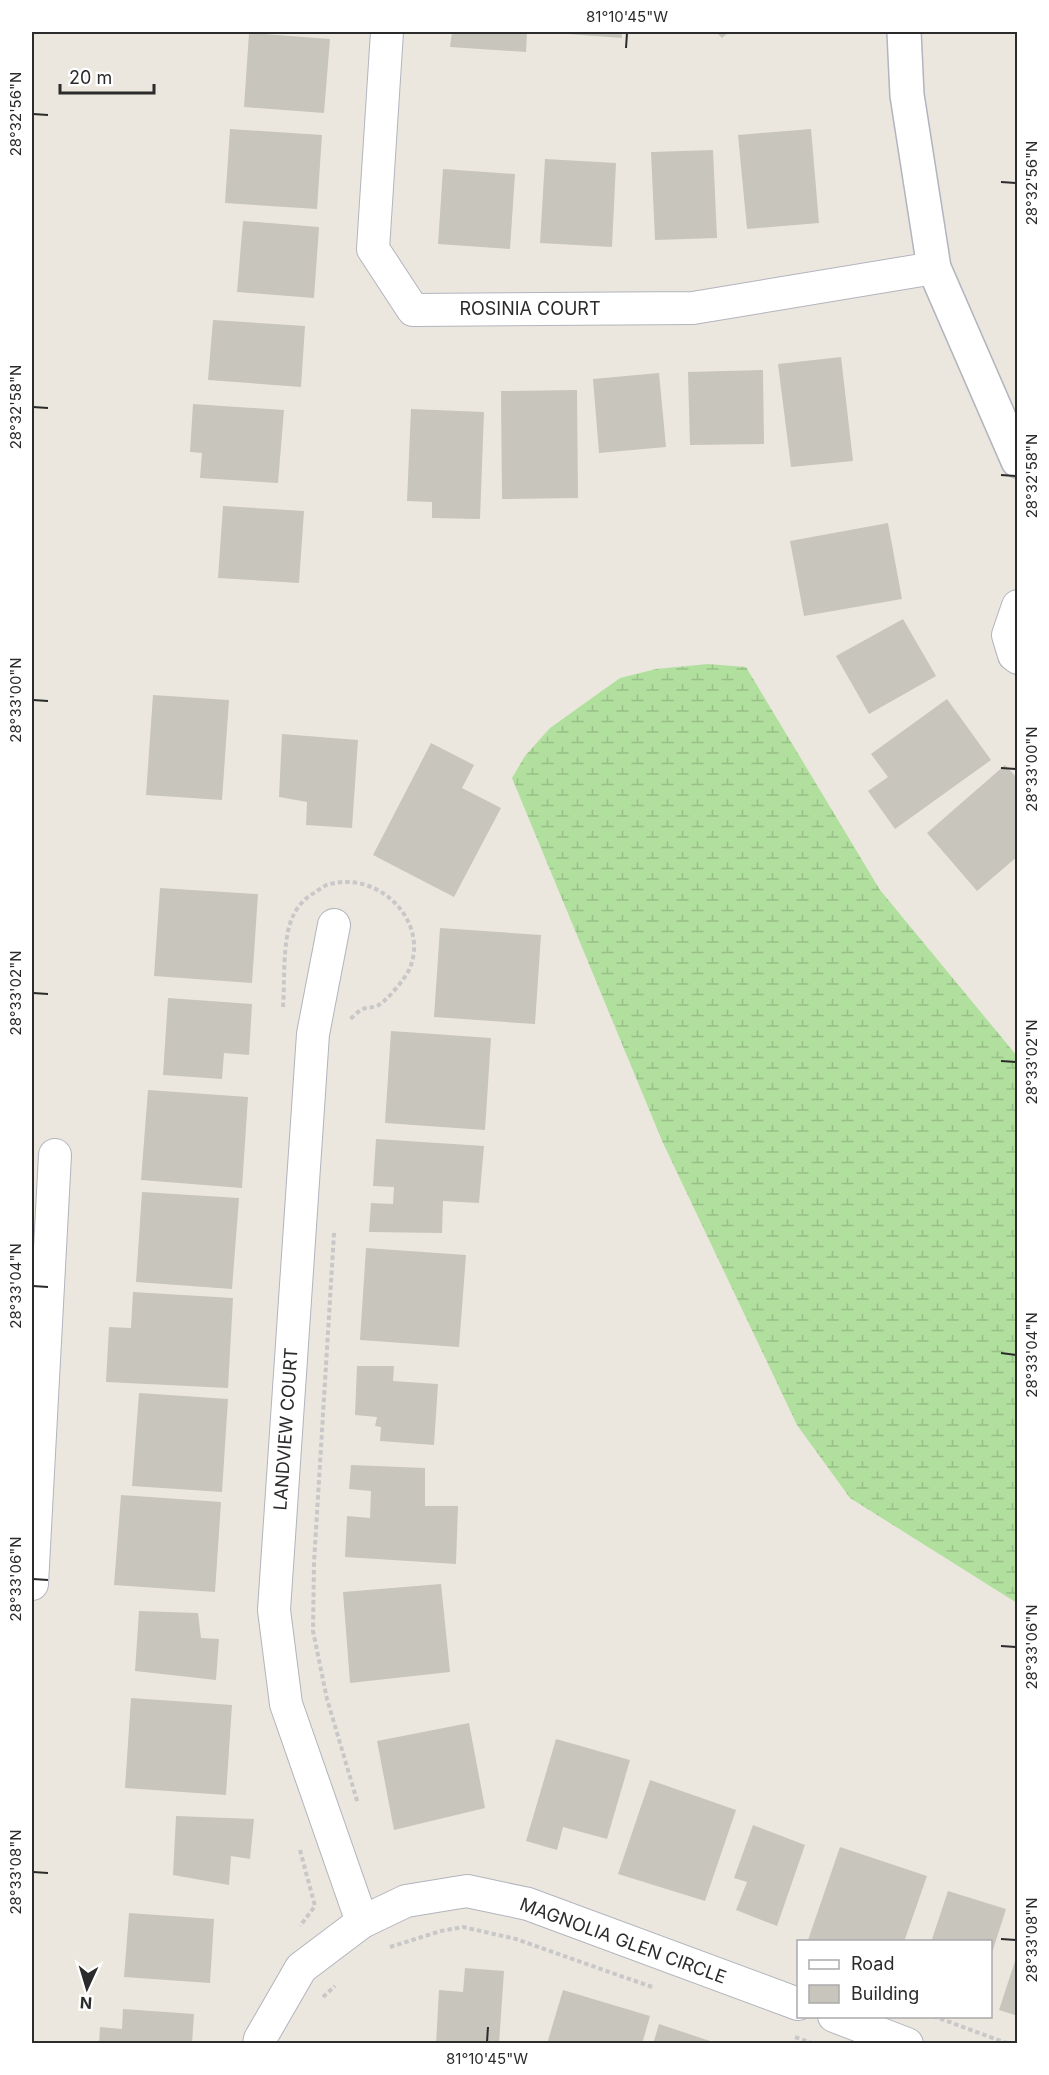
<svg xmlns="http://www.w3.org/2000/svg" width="1049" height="2075" viewBox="0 0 1049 2075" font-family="Inter,sans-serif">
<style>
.wetland{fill:url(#wetland-marsh)}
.building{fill:#c8c5bd}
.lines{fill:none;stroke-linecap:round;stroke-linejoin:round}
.minor-casing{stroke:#b2b4be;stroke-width:34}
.tertiary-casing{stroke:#b2b4be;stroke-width:36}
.path{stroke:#c8c8c8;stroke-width:4;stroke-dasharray:4.5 3;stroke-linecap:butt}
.minor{stroke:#fff;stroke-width:32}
.tertiary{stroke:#fff;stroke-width:33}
.ticks{fill:none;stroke:#2b2b2b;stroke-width:2}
.labels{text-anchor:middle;stroke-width:4.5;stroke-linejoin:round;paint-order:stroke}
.street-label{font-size:18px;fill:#2b2b2b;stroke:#fff}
.neatline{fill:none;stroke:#2b2b2b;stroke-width:2}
.ticks-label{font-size:15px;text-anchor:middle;fill:#2b2b2b}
</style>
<defs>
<pattern id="wetland-marsh" width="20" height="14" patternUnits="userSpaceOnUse" patternTransform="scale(1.5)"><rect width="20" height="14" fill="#b0df9e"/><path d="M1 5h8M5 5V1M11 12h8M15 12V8" fill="none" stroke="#98c088"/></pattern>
</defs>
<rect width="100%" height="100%" fill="#ece7de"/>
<!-- wetland -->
<polygon class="wetland" points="708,664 746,667 880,890 1017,1056 1017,1603 850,1498 797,1425 663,1143 512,778 525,756 550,728 620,678 656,669"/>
<!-- building -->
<g class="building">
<polygon points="452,32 527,32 526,52 450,47"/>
<polygon points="554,32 622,32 622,38 554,33"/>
<polygon points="716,32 729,32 722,38"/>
<polygon points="249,33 330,39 324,113 244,107"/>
<polygon points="230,129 322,135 317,209 225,203"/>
<polygon points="811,129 819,223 747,229 738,135"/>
<polygon points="713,150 717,238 655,240 651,152"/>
<polygon points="545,159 616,163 612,247 540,243"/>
<polygon points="443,169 515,174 510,249 438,244"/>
<polygon points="243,221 319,227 314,298 237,292"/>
<polygon points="213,320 305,326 301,387 208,380"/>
<polygon points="841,357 853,461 791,467 778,364"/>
<polygon points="763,370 764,444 690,445 688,372"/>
<polygon points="659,373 666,447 599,453 593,379"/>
<polygon points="577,390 578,498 502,499 501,391"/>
<polygon points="193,404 284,410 278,483 200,478 202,453 190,452"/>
<polygon points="411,409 484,412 480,519 432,518 432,502 407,501"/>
<polygon points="223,506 304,511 299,583 218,578"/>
<polygon points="888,523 902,599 804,616 790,541"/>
<polygon points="903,619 936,676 869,714 836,656"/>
<polygon points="153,695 229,700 222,800 146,795"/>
<polygon points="947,699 991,760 895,829 868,791 888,777 871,754"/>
<polygon points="282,734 358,740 352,828 306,825 307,802 279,797"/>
<polygon points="431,743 474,765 462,788 501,808 454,897 373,855"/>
<polygon points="1005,765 1018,779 1018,856 977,891 927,833"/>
<polygon points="160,888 258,894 252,983 154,976"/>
<polygon points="440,928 541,935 535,1024 434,1017"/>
<polygon points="168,998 252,1004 249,1055 224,1053 222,1079 163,1075"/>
<polygon points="391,1031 491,1038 485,1130 385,1123"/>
<polygon points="148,1090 248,1097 242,1188 141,1180"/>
<polygon points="376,1139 484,1146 479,1203 443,1201 442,1233 369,1232 371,1203 393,1204 394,1187 373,1186"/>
<polygon points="142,1192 239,1198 232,1289 136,1282"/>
<polygon points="366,1248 466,1255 459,1347 360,1340"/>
<polygon points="133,1292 233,1298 228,1388 106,1382 109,1327 131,1328"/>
<polygon points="357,1366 394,1366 393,1381 438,1384 434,1445 380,1441 381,1427 375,1426 377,1417 355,1415"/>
<polygon points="139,1393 228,1399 222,1492 132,1486"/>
<polygon points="351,1465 425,1468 425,1506 458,1506 456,1564 345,1557 347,1516 370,1518 371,1491 349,1489"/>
<polygon points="121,1495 221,1502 215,1592 114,1585"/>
<polygon points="441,1584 450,1672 350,1683 343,1592"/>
<polygon points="139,1611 198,1613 201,1638 219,1639 216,1680 135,1671"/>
<polygon points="131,1698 232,1705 226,1795 125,1788"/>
<polygon points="469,1723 485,1808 394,1830 377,1741"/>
<polygon points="556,1739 630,1760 607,1839 563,1827 557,1850 526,1841"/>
<polygon points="650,1780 736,1810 705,1901 618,1874"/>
<polygon points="176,1816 254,1819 250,1859 231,1856 229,1885 173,1875"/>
<polygon points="753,1825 805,1845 777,1926 736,1910 747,1882 734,1878"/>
<polygon points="840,1847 927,1876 904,1942 808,1940"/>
<polygon points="948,1891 1006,1909 991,1956 990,1942 931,1942"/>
<polygon points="129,1913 214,1919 210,1983 124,1977"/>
<polygon points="1017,1955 1018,1955 1018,2016 999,2010"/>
<polygon points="465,1968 504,1971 499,2044 436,2044 439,1990 463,1992"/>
<polygon points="563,1990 650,2016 642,2044 547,2044"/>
<polygon points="123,2009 194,2014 192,2044 99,2044 100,2027 122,2029"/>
<polygon points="659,2024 716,2043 716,2044 653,2044"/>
</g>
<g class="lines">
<!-- minor casing -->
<g class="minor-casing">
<g id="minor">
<polyline points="387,32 373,249 413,310 693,308 934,268"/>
<polyline points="1018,606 1008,635 1014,655 1018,658"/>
<polyline points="334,925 313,1034 274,1610 286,1704 362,1922"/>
<polyline points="32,1584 55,1155"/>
<polyline points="834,2016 907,2044"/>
<polyline points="259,2044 260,2039 301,1968 362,1922 406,1901 467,1891 528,1904 798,2004"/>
</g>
</g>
<!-- tertiary casing -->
<g class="tertiary-casing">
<polyline id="tertiary" points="904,32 907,95 934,268 1018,461"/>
</g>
<!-- path -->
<g class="path">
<path d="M283,1007C285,981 282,939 293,916C297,907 305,898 314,893C319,890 324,885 330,884C378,871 429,920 410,968C405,979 387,1001 377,1006C372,1008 367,1007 363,1009C358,1011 353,1017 349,1020"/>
<polyline points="334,1233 314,1563 313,1631 327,1699 358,1804"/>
<polyline points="300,1850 315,1906 300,1926"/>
<polyline points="390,1947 441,1931 463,1927 516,1939 655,1988"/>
<polyline points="323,1997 335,1986"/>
<polyline points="933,2016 1009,2044"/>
<polyline points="795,2037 814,2044"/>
</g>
<!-- minor -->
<use href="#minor" class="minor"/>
<!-- tertiary -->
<use href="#tertiary" class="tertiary"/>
</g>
<!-- ticks -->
<path class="ticks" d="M626,48L627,33M33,114L48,115M1001,182L1016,183M33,407L48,408M1001,475L1016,476M33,700L48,701M1001,768L1016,769M33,993L48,994M1001,1061L1016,1062M33,1286L48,1287M1001,1353L1016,1355M33,1579L48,1580M1001,1646L1016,1647M33,1872L48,1873M1001,1939L1016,1940M487,2042L488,2027"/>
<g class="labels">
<!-- street labels -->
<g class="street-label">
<text x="530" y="315">ROSINIA COURT</text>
<text transform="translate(286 1429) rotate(-86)" y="6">LANDVIEW COURT</text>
<text transform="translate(623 1941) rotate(20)" y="6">MAGNOLIA GLEN CIRCLE</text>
</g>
</g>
<!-- border -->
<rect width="1049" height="2075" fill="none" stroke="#ffffff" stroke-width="66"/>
<!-- legend -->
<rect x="797" y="1940" width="195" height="78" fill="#ffffff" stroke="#aaaaaa" stroke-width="1.5"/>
<rect x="809" y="1960" width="30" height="9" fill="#ffffff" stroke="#aaaaaa" stroke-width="1.5"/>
<text x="851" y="1970" font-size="18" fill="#2b2b2b">Road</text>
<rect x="809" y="1985" width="30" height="18" fill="#c8c5bd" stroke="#aaaaaa" stroke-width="1.5"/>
<text x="851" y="2000" font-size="18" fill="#2b2b2b">Building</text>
<!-- north arrow -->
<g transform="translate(87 1988) rotate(184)" stroke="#ffffff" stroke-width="4.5" paint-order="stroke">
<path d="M0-4.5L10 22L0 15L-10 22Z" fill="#2b2b2b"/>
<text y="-9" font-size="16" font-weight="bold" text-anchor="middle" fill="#2b2b2b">N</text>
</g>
<!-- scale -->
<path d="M60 84v9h94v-9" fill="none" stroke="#2b2b2b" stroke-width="3"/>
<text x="69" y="84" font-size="18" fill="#2b2b2b" stroke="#ffffff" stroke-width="4.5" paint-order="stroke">20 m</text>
<rect x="33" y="33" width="983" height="2009" class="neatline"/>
<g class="ticks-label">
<text x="627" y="22">81°10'45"W</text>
<text transform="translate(16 114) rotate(-90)" y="5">28°32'56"N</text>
<text transform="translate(1032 183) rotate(-90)" y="5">28°32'56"N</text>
<text transform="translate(16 407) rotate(-90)" y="5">28°32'58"N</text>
<text transform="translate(1032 476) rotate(-90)" y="5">28°32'58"N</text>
<text transform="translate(16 700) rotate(-90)" y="5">28°33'00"N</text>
<text transform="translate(1032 769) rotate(-90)" y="5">28°33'00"N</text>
<text transform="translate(16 993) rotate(-90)" y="5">28°33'02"N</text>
<text transform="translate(1032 1062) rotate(-90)" y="5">28°33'02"N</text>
<text transform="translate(16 1286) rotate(-90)" y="5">28°33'04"N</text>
<text transform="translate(1032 1355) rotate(-90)" y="5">28°33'04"N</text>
<text transform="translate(16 1579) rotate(-90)" y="5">28°33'06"N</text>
<text transform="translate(1032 1647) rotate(-90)" y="5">28°33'06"N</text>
<text transform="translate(16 1872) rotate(-90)" y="5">28°33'08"N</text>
<text transform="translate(1032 1940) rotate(-90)" y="5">28°33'08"N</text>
<text x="487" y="2064">81°10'45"W</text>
</g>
</svg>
